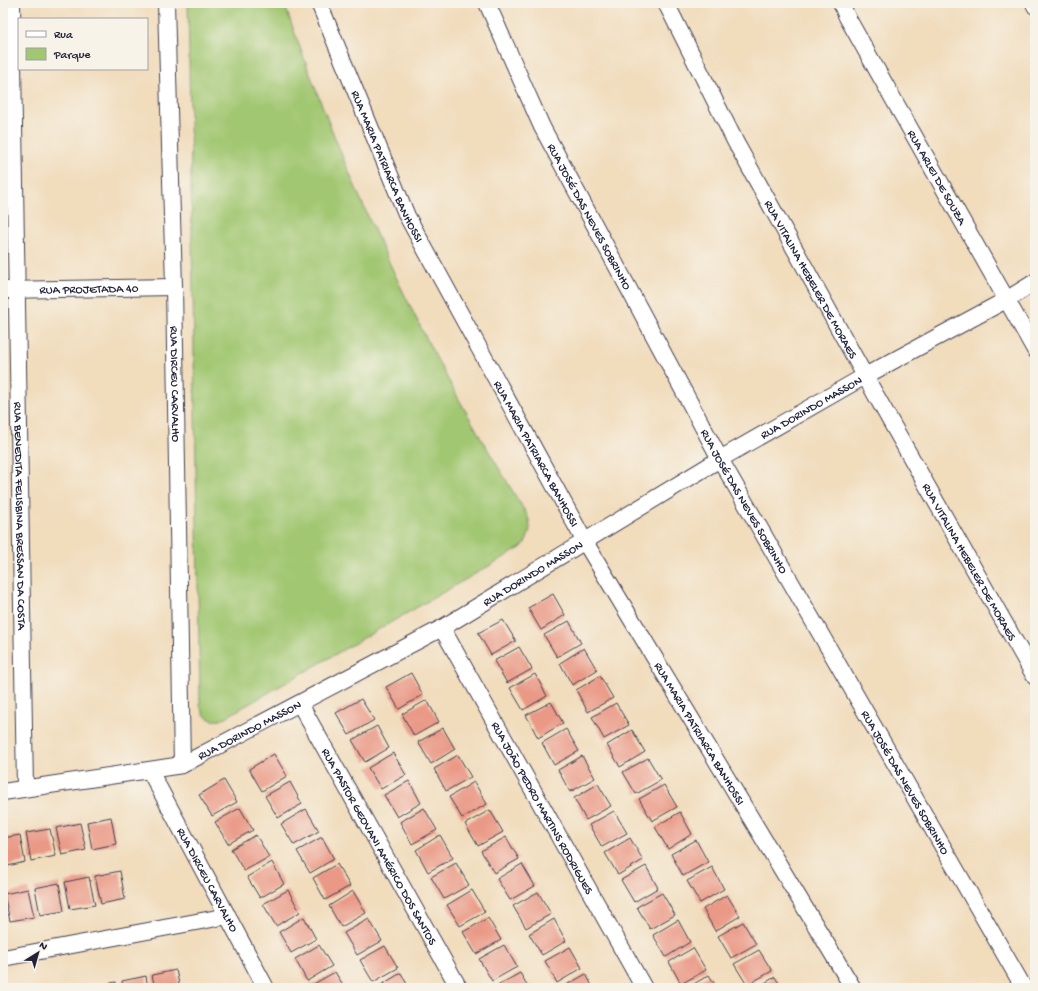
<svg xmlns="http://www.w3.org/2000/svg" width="1038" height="991" viewBox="0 0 1038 991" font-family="'Gochi Hand',sans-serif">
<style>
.green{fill:#a2c772;stroke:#627456}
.building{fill:#ea9986}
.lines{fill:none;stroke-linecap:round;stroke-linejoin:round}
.minor-casing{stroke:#413e4e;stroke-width:18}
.minor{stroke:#fff;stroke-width:16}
.labels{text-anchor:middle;stroke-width:3.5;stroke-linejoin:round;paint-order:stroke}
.street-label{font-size:12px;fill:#22223b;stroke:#f7f3e8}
</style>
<rect width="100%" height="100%" fill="#f7f3e8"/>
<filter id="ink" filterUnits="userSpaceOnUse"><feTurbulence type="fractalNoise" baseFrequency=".025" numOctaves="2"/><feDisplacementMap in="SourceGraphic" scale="8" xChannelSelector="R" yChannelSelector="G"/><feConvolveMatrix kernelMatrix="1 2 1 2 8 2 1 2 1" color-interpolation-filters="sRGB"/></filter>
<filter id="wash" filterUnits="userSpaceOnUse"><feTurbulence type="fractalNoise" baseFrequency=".012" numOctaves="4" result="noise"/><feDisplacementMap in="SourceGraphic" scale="16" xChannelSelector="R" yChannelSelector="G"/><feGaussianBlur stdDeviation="0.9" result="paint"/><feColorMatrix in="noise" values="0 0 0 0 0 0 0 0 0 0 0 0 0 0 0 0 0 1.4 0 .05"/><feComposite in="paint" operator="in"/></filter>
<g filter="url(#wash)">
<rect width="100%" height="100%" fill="#f1dcbc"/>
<!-- green -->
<path class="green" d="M188,3H284C322,111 365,216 416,318C449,385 487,449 526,513C533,526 530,536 522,547L221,720C209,722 202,716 200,704Z"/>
<g id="blocks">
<!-- building -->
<g class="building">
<polygon points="553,594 565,615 541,630 528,608"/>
<polygon points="503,620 516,641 491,655 478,633"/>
<polygon points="569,621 581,643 557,657 544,635"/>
<polygon points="519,647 532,669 507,683 494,661"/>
<polygon points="584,648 597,670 572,685 560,663"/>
<polygon points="411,673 423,695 399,709 386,687"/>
<polygon points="535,674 547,696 523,710 510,688"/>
<polygon points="600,676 613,698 588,712 576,690"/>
<polygon points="361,699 374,720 349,735 336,713"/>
<polygon points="427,700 439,722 414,736 402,714"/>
<polygon points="551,702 563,723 538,738 526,715"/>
<polygon points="616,703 629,725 604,739 592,717"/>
<polygon points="377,726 389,748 365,762 352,740"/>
<polygon points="443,728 455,749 431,764 418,742"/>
<polygon points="566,729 579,751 554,765 542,743"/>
<polygon points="632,730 645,752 620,767 607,745"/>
<polygon points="393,753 406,775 381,789 368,768"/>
<polygon points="274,754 287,776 262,791 249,769"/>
<polygon points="458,755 471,777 446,791 434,769"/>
<polygon points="582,756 595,778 570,792 558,770"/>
<polygon points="648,758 661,780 636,794 623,772"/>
<polygon points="224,780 237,802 212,816 199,795"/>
<polygon points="409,781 421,803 397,817 384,795"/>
<polygon points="290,782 302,804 278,818 265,796"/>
<polygon points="474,782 487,804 462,818 449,797"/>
<polygon points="598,784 611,806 586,820 574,798"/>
<polygon points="664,785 677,807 652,821 639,799"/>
<polygon points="240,808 253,830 228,844 215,822"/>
<polygon points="424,808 437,830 412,844 400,822"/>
<polygon points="306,809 319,831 294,845 281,824"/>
<polygon points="490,810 503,832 478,846 465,824"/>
<polygon points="614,811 627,833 602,847 589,825"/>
<polygon points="680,812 692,834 668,849 655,827"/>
<polygon points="111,817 116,844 92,849 87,822"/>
<polygon points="80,823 86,850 62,855 56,828"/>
<polygon points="50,829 56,856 31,861 26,833"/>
<polygon points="20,835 25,862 3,867 3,838"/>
<polygon points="256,835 269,857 244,871 231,849"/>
<polygon points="440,835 453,858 428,872 416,850"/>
<polygon points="322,837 334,859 310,873 297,851"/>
<polygon points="506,837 519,859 494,873 481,851"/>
<polygon points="630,838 643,860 618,875 605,853"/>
<polygon points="696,840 708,862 683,876 671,854"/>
<polygon points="272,862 284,884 260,898 247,877"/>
<polygon points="456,863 469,885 444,899 431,877"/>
<polygon points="337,864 350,886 325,900 313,878"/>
<polygon points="522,864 535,886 510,900 497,879"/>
<polygon points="646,866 658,888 634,902 621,880"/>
<polygon points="712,867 724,889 700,903 687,881"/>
<polygon points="120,871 125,899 101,904 95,876"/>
<polygon points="89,877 95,905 70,909 65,882"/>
<polygon points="59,883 64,911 40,915 35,888"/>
<polygon points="28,889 34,917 10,921 4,894"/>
<polygon points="288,890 300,912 276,926 263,904"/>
<polygon points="472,890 485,912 460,926 447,905"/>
<polygon points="353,891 366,913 341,927 329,906"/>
<polygon points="538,892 551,914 526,928 513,906"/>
<polygon points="662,893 675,915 650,929 637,907"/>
<polygon points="727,895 740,916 715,931 703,909"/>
<polygon points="304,917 316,939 291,953 279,932"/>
<polygon points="488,918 501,940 476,954 463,932"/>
<polygon points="369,919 382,941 357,955 344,933"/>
<polygon points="554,919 566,941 542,955 529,934"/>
<polygon points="678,920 690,942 666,957 653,935"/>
<polygon points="743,922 756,944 731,958 718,936"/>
<polygon points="319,945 332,966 307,981 295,959"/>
<polygon points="504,945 517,967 492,981 479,959"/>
<polygon points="385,946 398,968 373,982 360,960"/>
<polygon points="570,947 582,968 557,983 545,961"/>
<polygon points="693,948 706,970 681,984 669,962"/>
<polygon points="759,950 772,971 747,985 734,964"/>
<polygon points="176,970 180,988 155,988 152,975"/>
<polygon points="335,972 345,988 311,988 310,986"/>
<polygon points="401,973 409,988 376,988"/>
<polygon points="520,973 529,988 496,988 495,987"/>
<polygon points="586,974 593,988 561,988"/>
<polygon points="709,975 717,988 687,988"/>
<polygon points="146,976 148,988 123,988 122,981"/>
<polygon points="775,977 782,988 756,988"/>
<polygon points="116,982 117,988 90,988 90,987"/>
</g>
</g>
</g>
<g filter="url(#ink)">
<use href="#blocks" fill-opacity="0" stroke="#413e4e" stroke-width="1"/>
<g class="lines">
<!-- minor casing -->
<g class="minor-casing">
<g id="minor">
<path id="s1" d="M12,3L25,788"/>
<path id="s2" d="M166,3L174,287L182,765"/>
<path id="s3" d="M319,3L407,216L585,542L853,988"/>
<path id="s4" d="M487,3L542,127L720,459L1024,988"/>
<path id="s5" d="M666,3L736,143L865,376L1035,677"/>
<path id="s6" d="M841,3L847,17L1035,350"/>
<polyline points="1034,3 1035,6"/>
<path id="s7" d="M3,290L174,287"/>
<path id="s8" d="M442,628L644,988"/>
<path id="s9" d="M300,704L459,988"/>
<path id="s10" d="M150,771L266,988"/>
<path id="s11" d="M3,792L182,765L442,628L720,459L865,376L1006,300L1035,282"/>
<polyline points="3,958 228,916"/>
</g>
</g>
<!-- minor -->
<use href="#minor" class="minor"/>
</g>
</g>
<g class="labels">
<!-- street labels -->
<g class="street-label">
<text dy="4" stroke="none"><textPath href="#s3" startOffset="177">RUA MARIA PATRIARCA BANHOSSI</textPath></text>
<text dy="4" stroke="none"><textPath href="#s6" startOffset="199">RUA ARLEI DE SOUZA</textPath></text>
<text dy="4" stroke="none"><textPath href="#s4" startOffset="237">RUA JOSÉ DAS NEVES SOBRINHO</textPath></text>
<text dy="4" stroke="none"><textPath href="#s5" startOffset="312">RUA VITALINA HEBELER DE MORAES</textPath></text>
<text dy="4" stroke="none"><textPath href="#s7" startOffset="86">RUA PROJETADA 40</textPath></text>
<text dy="4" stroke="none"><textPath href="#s2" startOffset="381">RUA DIRCEU CARVALHO</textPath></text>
<text dy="4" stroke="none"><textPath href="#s11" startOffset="905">RUA DORINDO MASSON</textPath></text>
<text dy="4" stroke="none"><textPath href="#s3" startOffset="501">RUA MARIA PATRIARCA BANHOSSI</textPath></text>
<text dy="4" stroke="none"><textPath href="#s4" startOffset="561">RUA JOSÉ DAS NEVES SOBRINHO</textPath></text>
<text dy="4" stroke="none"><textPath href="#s1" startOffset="513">RUA BENEDITA FELISBINA BRESSAN DA COSTA</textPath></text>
<text dy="4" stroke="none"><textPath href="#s5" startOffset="636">RUA VITALINA HEBELER DE MORAES</textPath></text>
<text dy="4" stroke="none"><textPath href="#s11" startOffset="581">RUA DORINDO MASSON</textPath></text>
<text dy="4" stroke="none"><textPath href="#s11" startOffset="257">RUA DORINDO MASSON</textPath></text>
<text dy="4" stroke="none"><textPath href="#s3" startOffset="825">RUA MARIA PATRIARCA BANHOSSI</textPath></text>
<text dy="4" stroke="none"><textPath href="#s4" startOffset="885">RUA JOSÉ DAS NEVES SOBRINHO</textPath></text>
<text dy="4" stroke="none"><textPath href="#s8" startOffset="206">RUA JOÃO PEDRO MARTINS RODRIGUES</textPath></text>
<text dy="4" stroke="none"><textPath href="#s9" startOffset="163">RUA PASTOR GEOVANI AMÉRICO DOS SANTOS</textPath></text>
<text dy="4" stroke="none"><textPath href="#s10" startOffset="123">RUA DIRCEU CARVALHO</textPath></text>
</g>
</g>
<!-- margin -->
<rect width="1038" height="991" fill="none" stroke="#f7f3e8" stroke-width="16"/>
<!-- legend -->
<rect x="18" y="18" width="130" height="52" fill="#f7f3e8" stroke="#a29fa3"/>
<rect x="26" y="31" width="20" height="6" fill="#ffffff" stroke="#a29fa3"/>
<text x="54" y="38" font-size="12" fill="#22223b">Rua</text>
<rect x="26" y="48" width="20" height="12" fill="#a2c772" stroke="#a29fa3"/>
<text x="54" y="58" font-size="12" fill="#22223b">Parque</text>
<!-- north arrow -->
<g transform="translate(38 953) rotate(37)" stroke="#f7f3e8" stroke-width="3" paint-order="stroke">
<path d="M0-3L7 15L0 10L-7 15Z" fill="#22223b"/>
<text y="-6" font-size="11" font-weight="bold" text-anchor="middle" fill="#22223b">N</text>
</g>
</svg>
